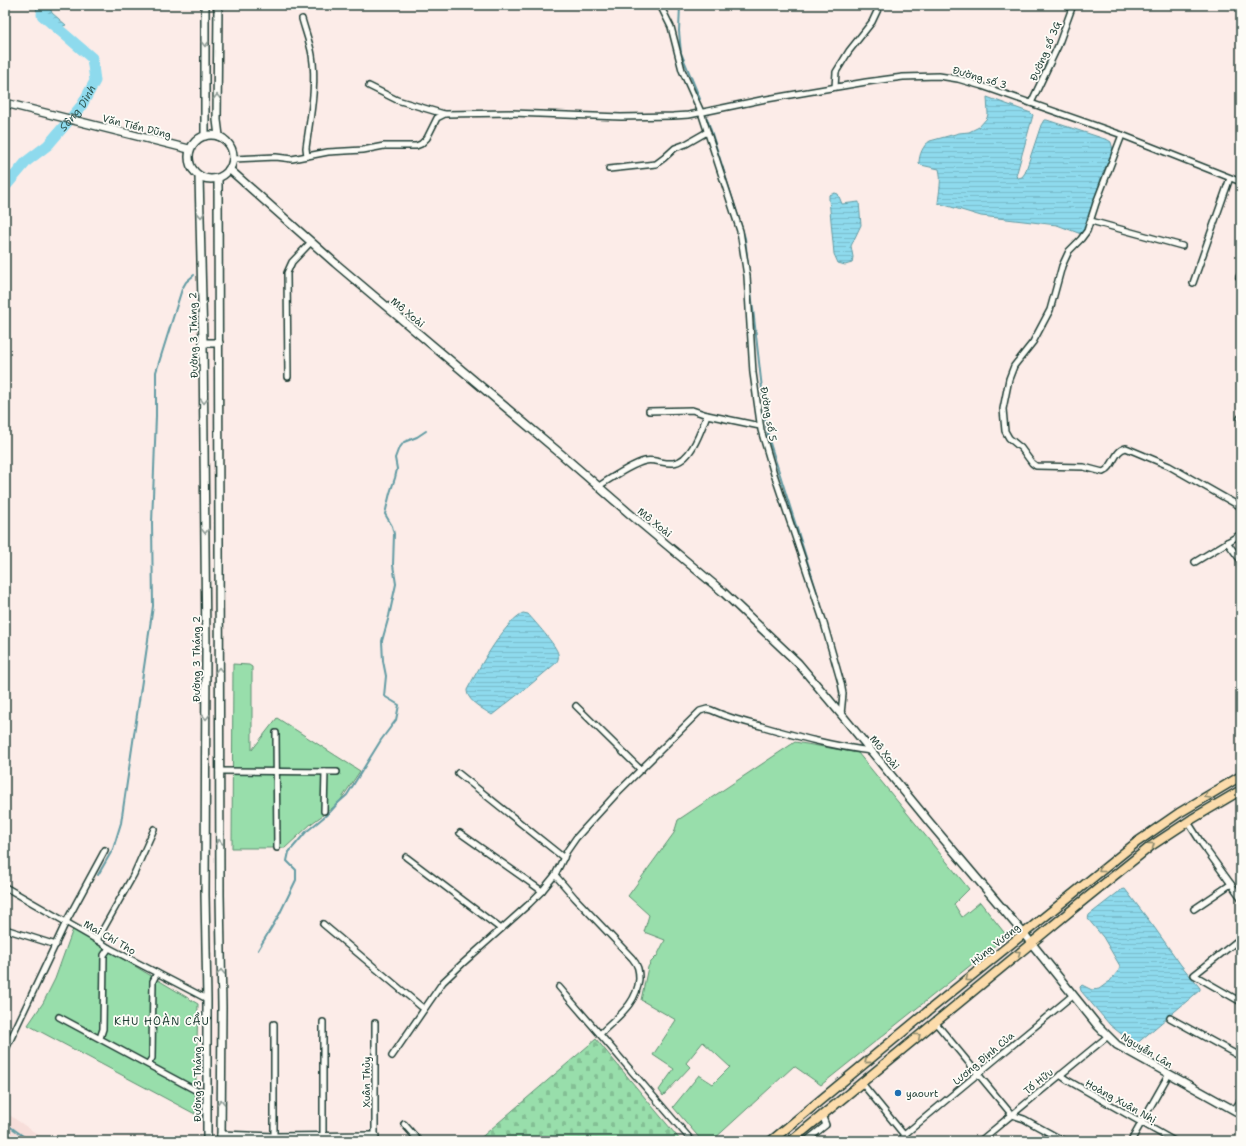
<svg xmlns="http://www.w3.org/2000/svg" width="1246" height="1146" viewBox="0 0 1246 1146" font-family="'Shantell Sans',sans-serif">
<style>
.built{fill:#f7deda}
.green{fill:#98deab;stroke:#5c8e70}
.cemetery{fill:url(#cemetery-stones);stroke:#5c8e70}
.water{fill:url(#water-rules);stroke:#629ba3}
.lines{fill:none;stroke-linecap:round;stroke-linejoin:round}
.stream{stroke:#629ba3;stroke-width:2}
.river{stroke:#8edaed;stroke-width:11}
.street-casing{stroke:#1f3d34;stroke-width:8}
.secondary-casing{stroke:#1f3d34;stroke-width:10}
.primary-casing{stroke:#1f3d34;stroke-width:11}
.street{stroke:#fdfcf7;stroke-width:5}
.secondary{stroke:#fdfcf7;stroke-width:7}
.primary{stroke:#fcdcac;stroke-width:8}
.oneway{stroke:#8e9c96}
.oneway2{stroke:#8e8c70}
.poi-dot{fill:#1f6fb2;stroke:#fdfcf7;stroke-width:1.5}
.labels{text-anchor:middle;stroke-width:3.5;stroke-linejoin:round;paint-order:stroke}
.street-label{font-size:10px;fill:#1f3d34;stroke:#fdfcf7}
.poi-label{font-size:10px;fill:#1f3d34;stroke:#fdfcf7;text-anchor:start}
.water-label{font-size:11px;font-style:italic;fill:#355c59;stroke:#fdfcf7}
.neighbourhood-label{font-size:11px;letter-spacing:1px;fill:#1f3d34;stroke:#fdfcf7}
</style>
<defs>
<pattern id="cemetery-stones" width="16" height="16" patternUnits="userSpaceOnUse"><rect width="16" height="16" fill="#98deab"/><path d="M2 7V4a2 2 0 0 1 4 0v3zM10 15v-3a2 2 0 0 1 4 0v3z" fill="#83bf94"/></pattern>
<pattern id="water-rules" width="6" height="5" patternUnits="userSpaceOnUse"><rect width="6" height="5" fill="#8edaed"/><path d="M0 2.5h6" fill="none" stroke="#7abccc"/></pattern>
</defs>
<rect width="100%" height="100%" fill="#fcece8"/>
<filter id="ink" filterUnits="userSpaceOnUse"><feTurbulence type="fractalNoise" baseFrequency=".025" numOctaves="2"/><feDisplacementMap in="SourceGraphic" scale="8" xChannelSelector="R" yChannelSelector="G"/><feConvolveMatrix kernelMatrix="1 2 1 2 8 2 1 2 1" color-interpolation-filters="sRGB"/></filter>
<g filter="url(#ink)">
<!-- built -->
<polygon class="built" points="5,1112 46,1140 46,1141 5,1141"/>
<!-- green -->
<g class="green">
<polygon points="233,664 249,665 252,667 252,750 277,718 360,771 338,804 312,823 285,848 232,848"/>
<polygon points="795,742 858,753 969,889 954,904 962,917 980,902 1007,936 821,1085 794,1066 712,1141 702,1141 673,1107 699,1075 713,1084 730,1067 703,1042 686,1063 690,1067 663,1096 659,1090 674,1069 653,1055 676,1020 641,1000 648,967 651,962 657,956 665,940 644,932 649,915 628,896 674,833 678,820"/>
<polygon points="73,929 198,1004 195,1114 28,1025 43,1003 55,979"/>
</g>
<!-- cemetery -->
<polygon class="cemetery" points="596,1039 681,1141 477,1141"/>
<!-- water -->
<g class="water">
<path d="M36,5H49L52,13L66,25L56,29C48,22 35,16 36,5Z"/>
<path d="M987,97L1031,113L1033,115L1016,176L1018,178L1022,177L1025,173L1041,125L1044,120H1047L1108,140L1111,142L1113,150L1101,178L1087,228L1081,234L1057,225L981,216L938,203C939,192 942,180 939,169L921,165L919,163C919,155 923,145 930,141L959,133L969,132L979,127L987,118L988,114Z"/>
<polygon points="835,193 838,194 842,204 859,202 861,225 851,246 853,257 852,263 845,265 838,263 834,254 829,199 829,195"/>
<path d="M523,613L528,614C534,621 557,646 558,654C559,658 558,660 556,663L530,685L492,715C483,709 467,701 467,690C477,671 506,620 523,613Z"/>
<polygon points="1125,889 1154,927 1181,965 1200,988 1200,990 1135,1045 1110,1025 1081,991 1080,987 1082,985 1092,990 1099,989 1110,981 1119,970 1120,966 1103,937 1088,919 1089,915 1121,890"/>
</g>
<g class="lines">
<!-- stream -->
<g class="stream">
<polyline points="680,5 679,31 681,53 700,99"/>
<polyline points="707,118 745,238 766,424 769,440 821,605"/>
<polyline points="98,875 113,849 121,823 153,606 152,523 156,416 156,372 182,289 186,282 194,275"/>
<polyline points="258,950 279,915 296,880 296,870 287,861 289,852 306,832 330,812 338,803 347,795 381,740 396,720 399,705 384,696 386,676 383,661 382,641 389,616 396,584 393,565 394,534 392,526 385,514 390,493 395,478 397,469 395,458 398,450 404,442 417,437 426,431"/>
<polyline points="5,1123 30,1141"/>
</g>
<!-- river -->
<path class="river" id="s1" d="M5,187L27,161L48,145L82,105L95,81L92,58L42,15L43,5"/>
<!-- street casing -->
<g class="street-casing">
<g id="street">
<polyline points="660,5 671,27 682,70 701,112 740,231 747,276 753,373 761,430 774,474 823,620 841,683 843,694 841,714"/>
<path d="M302,19C305,30 310,43 312,55C317,85 310,118 306,148L307,156"/>
<polyline points="369,86 397,100 444,114"/>
<polyline points="835,87 836,72 849,51 872,22 880,5"/>
<polyline points="1031,103 1058,46 1073,5"/>
<path d="M1122,135L1096,203L1087,231L1081,239L1069,251L1062,266L1050,310L1033,342L1014,366L1009,379L1003,409L1005,431L1009,438L1021,448L1032,463L1036,466L1084,467L1103,472C1114,468 1114,450 1126,448L1169,466L1241,507"/>
<polyline points="233,159 276,157 292,159 328,152 363,150 384,146 416,146 421,144 427,138 437,118 445,114 512,113 621,117 673,116 689,115 761,100 866,82 903,77 939,76 958,79 982,86 1122,135 1241,182"/>
<polyline points="609,169 656,164 664,158 675,148 686,144 707,132"/>
<polyline points="1091,221 1182,246"/>
<polyline points="1239,277 1241,273"/>
<polyline points="1193,283 1230,178"/>
<polyline points="288,377 287,273 292,262 311,242"/>
<polyline points="649,411 692,410 707,415 760,426"/>
<polyline points="1240,418 1241,419"/>
<path d="M599,486C611,478 632,464 645,461C654,459 664,464 673,463C691,462 701,430 707,415"/>
<polyline points="1227,542 1241,561"/>
<polyline points="1195,562 1241,534"/>
<polyline points="576,706 641,770"/>
<polyline points="276,733 277,848"/>
<polyline points="219,771 337,772"/>
<polyline points="458,773 564,858"/>
<polyline points="324,811 325,772"/>
<polyline points="1188,822 1202,844 1231,884"/>
<polyline points="460,833 542,891"/>
<polyline points="406,857 501,929"/>
<path d="M555,875L575,898L632,958C638,965 639,970 639,979C637,1004 617,1017 600,1034"/>
<polyline points="5,887 97,940 109,948 207,999"/>
<polyline points="1194,909 1231,884 1241,898"/>
<polyline points="323,924 424,1009"/>
<polyline points="5,929 56,945"/>
<polyline points="1241,938 1194,975 1241,1002"/>
<polyline points="97,940 134,874 154,829"/>
<polyline points="1235,943 1241,946"/>
<polyline points="559,987 692,1141"/>
<polyline points="59,1017 197,1091 207,1090"/>
<polyline points="1170,1018 1241,1057"/>
<polyline points="323,1022 323,1141"/>
<polyline points="935,1022 1012,1115 1024,1119 1064,1141"/>
<polyline points="274,1024 274,1141"/>
<polyline points="100,1038 103,1029 104,955 109,948"/>
<polyline points="5,1051 66,922 105,850"/>
<path d="M392,1056L443,982L462,964L529,904L542,891L555,875L567,851L576,838L618,792L700,711L707,709L711,710C727,717 744,722 761,726C799,737 832,746 871,751"/>
<polyline points="148,1064 152,1058 153,981 157,973"/>
<polyline points="1060,1075 1067,1080 1174,1141"/>
<polyline points="861,1082 909,1141"/>
<polyline points="1234,1110 1241,1100"/>
<polyline points="404,1124 419,1141"/>
<polyline points="904,1135 1073,995"/>
<polyline points="375,1141 375,1023"/>
<polyline points="806,1141 826,1125 822,1115"/>
<polyline points="980,1141 1108,1036"/>
<polyline points="1131,1141 1169,1074"/>
</g>
</g>
<!-- secondary casing -->
<g class="secondary-casing">
<g id="secondary">
<polyline points="218,5 217,120 219,136"/>
<polyline points="5,103 189,149"/>
<circle cx="211" cy="157" r="22"/>
<polyline points="205,136 205,5"/>
<polyline points="229,169 335,263 561,454 630,514 723,592 798,663 841,714 930,823 1024,934 1098,1026 1117,1045 1241,1114"/>
<polyline points="199,176 203,343 206,648 205,895 207,999 207,1141"/>
<polyline points="218,178 220,895 222,1007 221,1141"/>
<polyline points="203,343 219,343"/>
<polyline points="221,1135 274,1137 375,1136"/>
</g>
</g>
<!-- primary casing -->
<g class="primary-casing">
<g id="primary">
<polyline points="771,1141 933,1007 1137,842 1179,813 1241,776"/>
<polyline points="791,1141 1079,904 1151,846 1192,819 1241,790"/>
</g>
</g>
<!-- street -->
<use href="#street" class="street"/>
<!-- secondary -->
<use href="#secondary" class="secondary"/>
<!-- primary -->
<use href="#primary" class="primary"/>
</g>
<!-- one-way arrows -->
<defs><path id="oneway-chevron" d="M-2-3.5L2.5 0L-2 3.5" fill="none" stroke-width="1.6" stroke-linecap="round" stroke-linejoin="round"/></defs>
<g class="oneway">
<use href="#oneway-chevron" transform="translate(205 44) rotate(90)"/>
<use href="#oneway-chevron" transform="translate(217 97) rotate(-90)"/>
<use href="#oneway-chevron" transform="translate(201 215) rotate(88)"/>
<use href="#oneway-chevron" transform="translate(204 401) rotate(89)"/>
<use href="#oneway-chevron" transform="translate(205 531) rotate(89)"/>
<use href="#oneway-chevron" transform="translate(219 670) rotate(-90)"/>
<use href="#oneway-chevron" transform="translate(206 717) rotate(90)"/>
<use href="#oneway-chevron" transform="translate(219 842) rotate(-90)"/>
<use href="#oneway-chevron" transform="translate(221 972) rotate(-91)"/>
<use href="#oneway-chevron" transform="translate(221 1102) rotate(-90)"/>
</g>
<g class="oneway2">
<use href="#oneway-chevron" transform="translate(1207 796) rotate(149)"/>
<use href="#oneway-chevron" transform="translate(1152 845) rotate(-36)"/>
<use href="#oneway-chevron" transform="translate(1101 870) rotate(142)"/>
<use href="#oneway-chevron" transform="translate(1018 953) rotate(-39)"/>
<use href="#oneway-chevron" transform="translate(968 979) rotate(141)"/>
<use href="#oneway-chevron" transform="translate(918 1036) rotate(-39)"/>
<use href="#oneway-chevron" transform="translate(867 1061) rotate(140)"/>
</g>
</g>
<!-- markers -->
<circle class="poi-dot" cx="898" cy="1093" r="4"/>
<g class="labels">
<!-- street labels -->
<g class="street-label">
<text transform="translate(1045 51) rotate(-67)" y="4">Đường số 3G</text>
<text transform="translate(980 77) rotate(16)" y="4">Đường số 3</text>
<text transform="translate(137 126) rotate(14)" y="4">Văn Tiến Dũng</text>
<text transform="translate(408 312) rotate(40)" y="4">Mô Xoài</text>
<text transform="translate(193 335) rotate(-91)" y="4">Đường 3 Tháng 2</text>
<text transform="translate(769 414) rotate(80)" y="4">Đường số 5</text>
<text transform="translate(655 522) rotate(39)" y="4">Mô Xoài</text>
<text transform="translate(196 659) rotate(-90)" y="4">Đường 3 Tháng 2</text>
<text transform="translate(885 752) rotate(51)" y="4">Mô Xoài</text>
<text transform="translate(110 937) rotate(30)" y="4">Mai Chí Thọ</text>
<text transform="translate(995 944) rotate(-39)" y="4">Hùng Vương</text>
<text transform="translate(1147 1050) rotate(31)" y="4">Nguyễn Lân</text>
<text transform="translate(983 1058) rotate(-40)" y="4">Lương Định Của</text>
<text transform="translate(197 1079) rotate(-90)" y="4">Đường 3 Tháng 2</text>
<text transform="translate(1038 1081) rotate(-39)" y="4">Tố Hữu</text>
<text transform="translate(366 1082) rotate(-90)" y="4">Xuân Thủy</text>
<text transform="translate(1121 1101) rotate(29)" y="4">Hoàng Xuân Nhị</text>
</g>
<!-- poi labels -->
<g class="poi-label">
<text x="906" y="1097">yaourt</text>
</g>
<!-- water labels -->
<g class="water-label">
<text dy="4" stroke="none"><textPath href="#s1" startOffset="108">Sông Dinh</textPath></text>
</g>
<!-- neighbourhood labels -->
<g class="neighbourhood-label">
<text x="162" y="1025">KHU HOÀN CẦU</text>
</g>
</g>
<!-- margin -->
<rect width="1246" height="1146" fill="none" stroke="#fdfcf7" stroke-width="20"/>
<rect x="10" y="10" width="1226" height="1126" fill="none" stroke="#1f3d34" stroke-width="1.5" filter="url(#ink)"/>
</svg>
